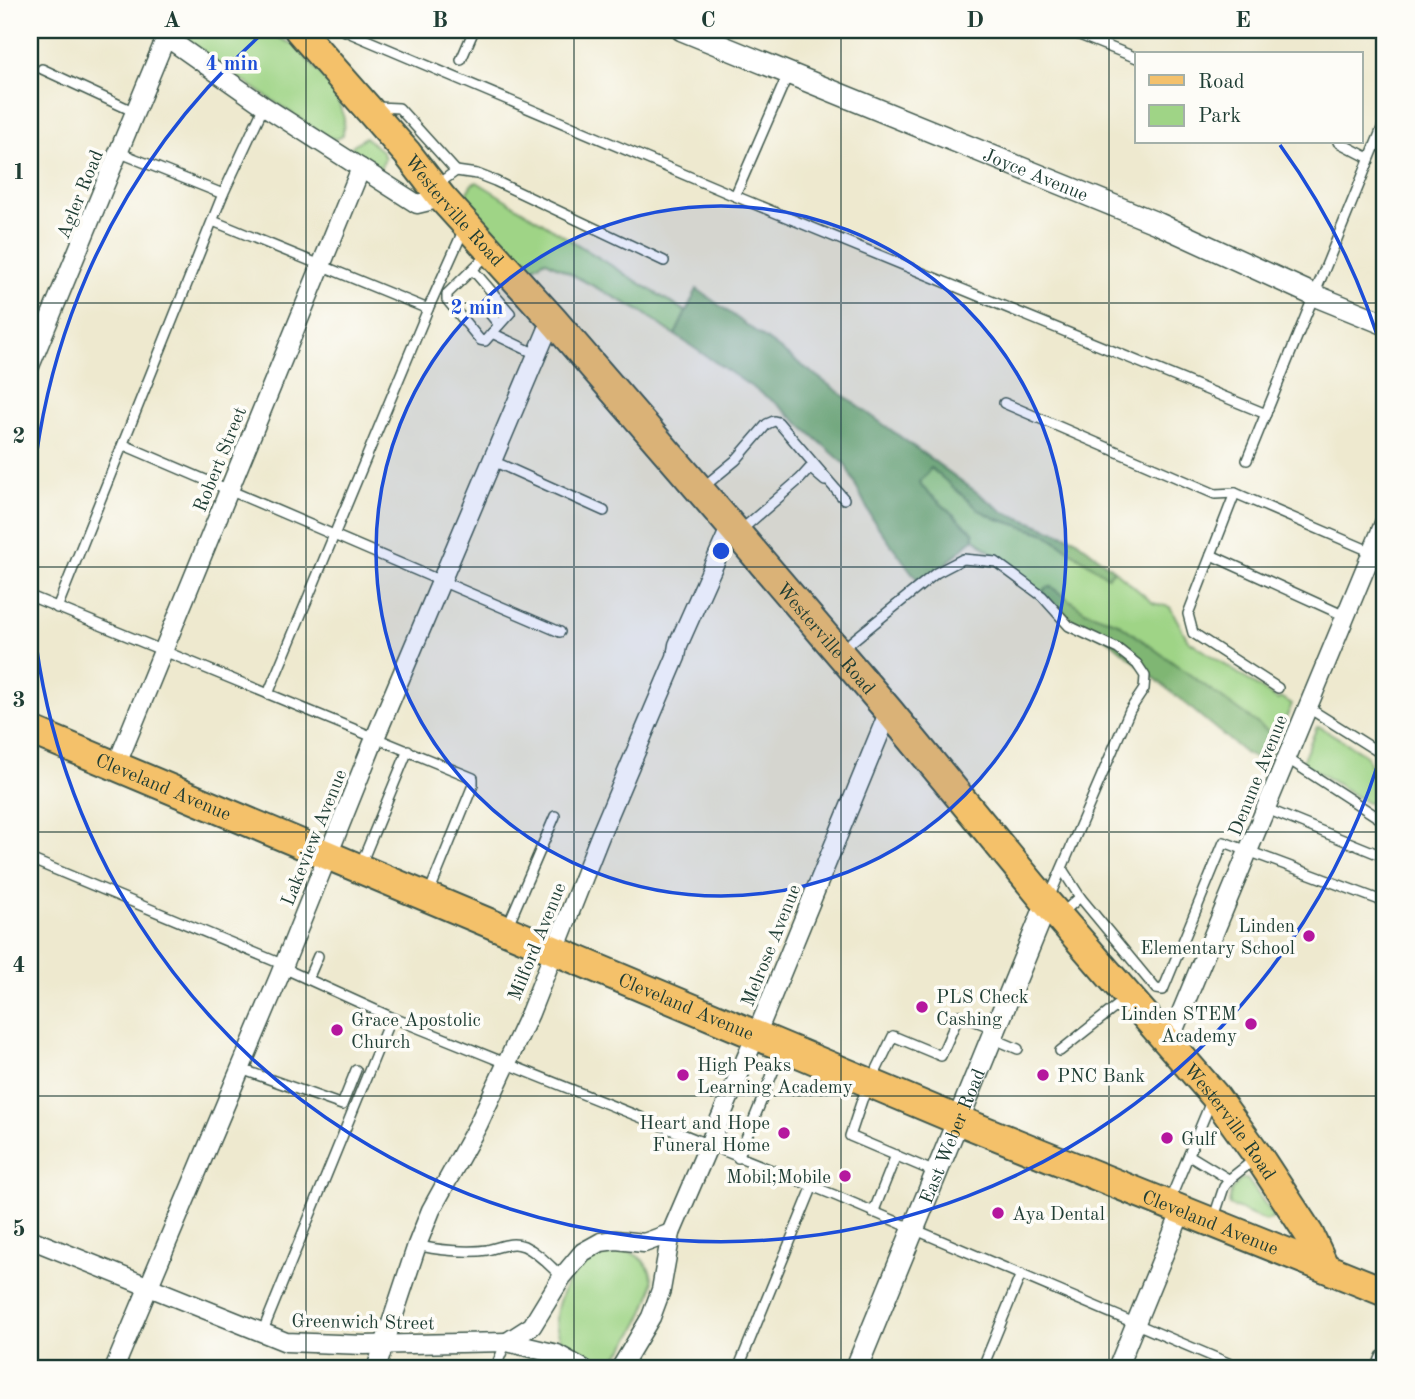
<svg xmlns="http://www.w3.org/2000/svg" width="1415" height="1399" viewBox="0 0 1415 1399" font-family="'Old Standard TT',serif">
<style>
.green{fill:#9fd486;stroke:#5f885d;stroke-width:2}
.forest{fill:#7fb673;stroke:#4f7a54;stroke-width:2}
.lines{fill:none;stroke-linecap:round;stroke-linejoin:round}
.service-casing{stroke:#3e574b;stroke-width:12}
.minor-casing{stroke:#3e574b;stroke-width:21}
.tertiary-casing{stroke:#3e574b;stroke-width:24}
.primary-casing{stroke:#3e574b;stroke-width:32}
.service{stroke:#fff;stroke-width:9}
.minor{stroke:#fff;stroke-width:18}
.tertiary{stroke:#fff;stroke-width:21}
.primary{stroke:#f4c16b;stroke-width:28}
.grid{fill:none;stroke:#1f3d34;stroke-width:2;stroke-opacity:0.55}
.ring{fill:none;stroke:#1d4ed8;stroke-width:3.5}
.poi-dot{fill:#b5179e;stroke:#fdfcf7;stroke-width:2.5}
.labels{text-anchor:middle;stroke-width:7;stroke-linejoin:round;paint-order:stroke}
.street-label{font-size:19px;fill:#1f3d34;stroke:#fdfcf7}
.poi-label{font-size:19px;fill:#1f3d34;stroke:#fdfcf7;text-anchor:start}
.centre{fill:#1d4ed8;stroke:#fdfcf7;stroke-width:3.5}
.ring-label{font-size:21px;text-anchor:middle;font-weight:bold;fill:#1d4ed8;stroke:#fdfcf7;stroke-width:7;stroke-linejoin:round;paint-order:stroke}
.neatline{fill:none;stroke:#1f3d34;stroke-width:2.5}
.grid-label{font-size:23px;text-anchor:middle;font-weight:bold;fill:#1f3d34}
</style>
<rect width="100%" height="100%" fill="#fdfcf7"/>
<filter id="ink" filterUnits="userSpaceOnUse"><feTurbulence type="fractalNoise" baseFrequency=".0143" numOctaves="2"/><feDisplacementMap in="SourceGraphic" scale="14" xChannelSelector="R" yChannelSelector="G"/><feConvolveMatrix kernelMatrix="1 2 1 2 8 2 1 2 1" color-interpolation-filters="sRGB"/></filter>
<filter id="wash" filterUnits="userSpaceOnUse"><feTurbulence type="fractalNoise" baseFrequency=".00686" numOctaves="4" result="noise"/><feDisplacementMap in="SourceGraphic" scale="28" xChannelSelector="R" yChannelSelector="G"/><feGaussianBlur stdDeviation="1.57" result="paint"/><feColorMatrix in="noise" values="0 0 0 0 0 0 0 0 0 0 0 0 0 0 0 0 0 1.4 0 .05"/><feComposite in="paint" operator="in"/></filter>
<g filter="url(#wash)">
<rect width="100%" height="100%" fill="#eee9cf"/>
<!-- green -->
<g class="green">
<polygon points="168,30 263,30 294,45 333,87 344,118 343,135 337,139 328,138"/>
<polygon points="365,137 382,151 385,158 381,167 376,170 350,154 352,146"/>
<polygon points="477,182 686,312 675,335 642,312 545,260 529,270 464,197 472,184"/>
<polygon points="931,468 995,518 1046,534 1108,577 1114,570 1153,603 1170,607 1188,640 1278,700 1281,697 1292,704 1269,759 1267,758 1272,741 1269,732 1118,623 1085,611 1051,587 1045,598 974,538 973,532 922,487 920,482"/>
<polygon points="1317,727 1322,728 1366,755 1380,790 1378,802 1367,803 1302,762"/>
<polygon points="1241,1179 1247,1179 1273,1215 1272,1219 1265,1221 1229,1205 1231,1191"/>
<path d="M617,1247C633,1252 648,1259 652,1277C657,1295 627,1351 611,1361C594,1370 570,1353 561,1339C546,1313 569,1270 592,1256C600,1250 608,1249 617,1247Z"/>
</g>
<!-- forest -->
<g class="forest">
<polygon points="697,289 1004,512 1075,539 1114,570 1108,577 1046,534 995,518 979,510 931,468 920,482 922,487 973,532 974,538 922,586 873,520 845,464 777,404 675,335"/>
<polygon points="1051,587 1085,611 1118,623 1269,732 1272,741 1267,758 1261,761 1246,754 1110,641 1077,623 1045,598 1043,591 1046,588"/>
</g>
</g>
<g filter="url(#ink)">
<g class="lines">
<!-- service casing -->
<g class="service-casing">
<g id="service">
<polyline points="150,30 164,42"/>
<polyline points="343,30 735,196 1266,414"/>
<polyline points="1067,30 1137,58"/>
<polyline points="461,60 474,30"/>
<polyline points="42,69 135,112"/>
<polyline points="376,107 399,108 456,171 438,184"/>
<polyline points="1338,142 1369,158"/>
<polyline points="118,152 223,194"/>
<polyline points="456,171 477,174 495,181 664,261"/>
<polyline points="735,196 788,74"/>
<polyline points="213,221 428,309"/>
<polyline points="487,255 447,294 447,300 480,340 485,341 492,333 538,355"/>
<polyline points="473,270 510,313 492,333"/>
<polyline points="490,314 499,325"/>
<polyline points="1004,403 1215,494 1235,493 1372,552"/>
<polyline points="124,445 560,632"/>
<polyline points="1247,460 1385,121"/>
<polyline points="493,461 604,511"/>
<polyline points="702,488 736,460 767,424 774,421 778,422 844,499"/>
<polyline points="1235,493 1188,614 1193,633 1278,688"/>
<polyline points="739,532 800,479 810,468 825,481"/>
<polyline points="1211,555 1345,616"/>
<polyline points="30,596 473,778 473,785 429,893"/>
<polyline points="57,608 223,194 264,106"/>
<polyline points="840,651 936,573 963,559 996,562 1042,596 1069,626 1118,649 1137,664 1145,676 1144,689 1130,710 1049,898"/>
<polyline points="268,694 428,309 464,229"/>
<polyline points="1307,707 1385,756"/>
<polyline points="1288,759 1385,822"/>
<polyline points="1267,809 1385,857"/>
<polyline points="30,859 284,965 292,972 391,1017 834,1195 1242,1369"/>
<polyline points="361,864 408,750"/>
<polyline points="1062,869 1080,897 1156,989 1163,990 1224,842 1385,902"/>
<polyline points="1060,915 1080,897"/>
<polyline points="508,925 555,816"/>
<polyline points="308,979 318,956"/>
<polyline points="992,1038 1018,1049"/>
<polyline points="1060,1051 1127,998"/>
<polyline points="241,1069 342,1105 356,1070"/>
<polyline points="1189,1155 1230,1180"/>
<polyline points="738,1158 783,1048"/>
<polyline points="935,1172 850,1136 862,1100 893,1036 941,1056 959,1015 996,1029"/>
<polyline points="1169,1202 1212,1099"/>
<polyline points="873,1213 896,1155"/>
<polyline points="1213,1220 1224,1187 1231,1178 1255,1159"/>
<path d="M417,1245C434,1250 469,1253 487,1250C501,1247 510,1241 524,1246C539,1253 550,1266 562,1277"/>
<polyline points="262,1333 391,1017"/>
<polyline points="495,1369 506,1342"/>
<polyline points="738,1369 812,1188"/>
<polyline points="982,1369 1021,1274"/>
</g>
</g>
<!-- minor casing -->
<g class="minor-casing">
<g id="minor">
<polyline points="30,366 166,37 264,106 417,204 442,198"/>
<polyline points="116,766 361,168"/>
<polyline points="1168,1044 1385,521"/>
<polyline points="30,1239 286,1342 364,1345 507,1342 557,1354 584,1369"/>
<polyline points="507,1342 532,1326 562,1277 583,1252 601,1242 616,1240 644,1243 671,1233"/>
<polyline points="114,1369 279,977 375,738 552,319"/>
<polyline points="376,1369 417,1245 431,1210 478,1125 530,1013 600,836 676,657 678,645 731,526"/>
<polyline points="620,1369 651,1317 661,1290 671,1233 756,1035 889,711"/>
<polyline points="1117,1369 1182,1210"/>
<polyline points="1381,1369 1385,1359"/>
</g>
</g>
<!-- tertiary casing -->
<g class="tertiary-casing">
<g id="tertiary">
<path id="s1" d="M682,30L1159,224L1316,296L1385,324"/>
<path id="s2" d="M856,1369L1047,903"/>
</g>
</g>
<!-- primary casing -->
<g class="primary-casing">
<g id="primary">
<path id="s3" d="M299,30L407,153L442,198L552,319L731,526L889,711L1047,903L1214,1095L1258,1156L1309,1234L1324,1266"/>
<path id="s4" d="M30,730L958,1120L1385,1292"/>
</g>
</g>
<!-- service -->
<use href="#service" class="service"/>
<!-- minor -->
<use href="#minor" class="minor"/>
<!-- tertiary -->
<use href="#tertiary" class="tertiary"/>
<!-- primary -->
<use href="#primary" class="primary"/>
</g>
</g>
<!-- grid -->
<path class="grid" d="M306,30V1369M574,30V1369M841,30V1369M1109,30V1369M30,303H1385M30,567H1385M30,832H1385M30,1096H1385"/>
<!-- distance rings -->
<circle cx="721" cy="551" r="345" fill="#1d4ed8" fill-opacity=".12"/>
<g class="ring">
<circle cx="721" cy="551" r="345"/>
<path d="M1385 741A691 691 0 1 1 263 33M1280 145A691 691 0 0 1 1385 361"/>
</g>
<!-- markers -->
<g class="poi-dot">
<circle cx="1309" cy="936" r="7"/>
<circle cx="922" cy="1007" r="7"/>
<circle cx="1251" cy="1024" r="7"/>
<circle cx="337" cy="1030" r="7"/>
<circle cx="683" cy="1075" r="7"/>
<circle cx="1043" cy="1075" r="7"/>
<circle cx="784" cy="1133" r="7"/>
<circle cx="1167" cy="1138" r="7"/>
<circle cx="845" cy="1176" r="7"/>
<circle cx="998" cy="1213" r="7"/>
</g>
<g class="labels">
<!-- street labels -->
<g class="street-label">
<text dy="7" stroke="none"><textPath href="#s1" startOffset="382">Joyce Avenue</textPath></text>
<text transform="translate(79 194) rotate(-68)" y="7">Agler Road</text>
<text dy="7" stroke="none"><textPath href="#s3" startOffset="238">Westerville Road</textPath></text>
<text transform="translate(219 459) rotate(-68)" y="7">Robert Street</text>
<text dy="7" stroke="none"><textPath href="#s3" startOffset="805">Westerville Road</textPath></text>
<text transform="translate(1257 775) rotate(-68)" y="7">Denune Avenue</text>
<text dy="7" stroke="none"><textPath href="#s4" startOffset="145">Cleveland Avenue</textPath></text>
<text transform="translate(313 837) rotate(-68)" y="7">Lakeview Avenue</text>
<text transform="translate(536 941) rotate(-68)" y="7">Milford Avenue</text>
<text transform="translate(770 945) rotate(-68)" y="7">Melrose Avenue</text>
<text dy="7" stroke="none"><textPath href="#s4" startOffset="712">Cleveland Avenue</textPath></text>
<text dy="7" stroke="none"><textPath href="#s3" startOffset="1435">Westerville Road</textPath></text>
<text dy="7" stroke="none"><textPath href="#s2" startOffset="252">East Weber Road</textPath></text>
<text dy="7" stroke="none"><textPath href="#s4" startOffset="1279">Cleveland Avenue</textPath></text>
<text transform="translate(363 1321) rotate(1)" y="7">Greenwich Street</text>
</g>
<!-- poi labels -->
<g class="poi-label">
<text x="1295" y="932" text-anchor="end">Linden<tspan x="1295" dy="22">Elementary School</tspan></text>
<text x="936" y="1003">PLS Check<tspan x="936" dy="22">Cashing</tspan></text>
<text x="1237" y="1020" text-anchor="end">Linden STEM<tspan x="1237" dy="22">Academy</tspan></text>
<text x="351" y="1026">Grace Apostolic<tspan x="351" dy="22">Church</tspan></text>
<text x="697" y="1071">High Peaks<tspan x="697" dy="22">Learning Academy</tspan></text>
<text x="1057" y="1082">PNC Bank</text>
<text x="770" y="1129" text-anchor="end">Heart and Hope<tspan x="770" dy="22">Funeral Home</tspan></text>
<text x="1181" y="1145">Gulf</text>
<text x="831" y="1183" text-anchor="end">Mobil;Mobile</text>
<text x="1012" y="1220">Aya Dental</text>
</g>
</g>
<circle cx="721" cy="551" r="10" class="centre"/>
<g class="ring-label">
<text x="232" y="70">4 min</text>
<text x="477" y="314">2 min</text>
</g>
<!-- margin -->
<rect width="1415" height="1399" fill="none" stroke="#fdfcf7" stroke-width="77"/>
<!-- legend -->
<rect x="1135" y="52" width="228" height="91" fill="#fdfcf7" stroke="#a4b0a9" stroke-width="2"/>
<rect x="1149" y="75" width="35" height="10" fill="#f4c16b" stroke="#a4b0a9" stroke-width="2"/>
<text x="1198" y="88" font-size="21" fill="#1f3d34">Road</text>
<rect x="1149" y="105" width="35" height="21" fill="#9fd486" stroke="#a4b0a9" stroke-width="2"/>
<text x="1198" y="122" font-size="21" fill="#1f3d34">Park</text>
<rect x="38" y="38" width="1338" height="1322" class="neatline"/>
<g class="grid-label">
<text x="172" y="27">A</text>
<text x="440" y="27">B</text>
<text x="708" y="27">C</text>
<text x="975" y="27">D</text>
<text x="1243" y="27">E</text>
<text x="19" y="179">1</text>
<text x="19" y="443">2</text>
<text x="19" y="707">3</text>
<text x="19" y="972">4</text>
<text x="19" y="1236">5</text>
</g>
</svg>
